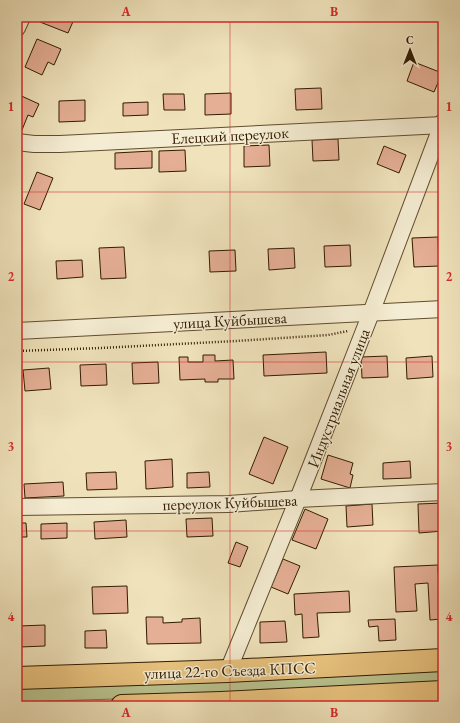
<svg xmlns="http://www.w3.org/2000/svg" width="460" height="723" viewBox="0 0 460 723" font-family="'EB Garamond',serif">
<style>
.green{fill:#bac490;stroke:#767048}
.building{fill:#e5af95;stroke:#311b00}
.lines{fill:none;stroke-linecap:round;stroke-linejoin:round}
.street-casing{stroke:#614d2f;stroke-width:18}
.primary-casing{stroke:#311b00;stroke-width:24}
.path{stroke:#311b00;stroke-width:2.5;stroke-dasharray:1 2;stroke-linecap:butt}
.street{stroke:#f5edd3;stroke-width:16}
.primary{stroke:#e8c27e;stroke-width:22}
.grid{fill:none;stroke:#d62828;stroke-width:1;stroke-opacity:0.55}
.labels{text-anchor:middle;stroke-width:3;stroke-linejoin:round;paint-order:stroke}
.street-label{font-size:16px;fill:#311b00;stroke:#f5edd3}
.neatline{fill:none;stroke:#d62828;stroke-width:1.5}
.grid-label{font-size:13px;text-anchor:middle;font-weight:bold;fill:#d62828}
</style>
<rect width="100%" height="100%" fill="#f0e3bc"/>
<filter id="stains"><feTurbulence type="fractalNoise" baseFrequency=".005" numOctaves="4"/><feColorMatrix values="0 0 0 0 .2 0 0 0 0 .09 0 0 0 0 .02 0 0 0 .5 -.17"/></filter>
<radialGradient id="worn" r=".72"><stop offset=".6" stop-color="#630" stop-opacity="0"/><stop offset="1" stop-color="#630" stop-opacity=".3"/></radialGradient>
<!-- green -->
<polygon class="green" points="443,667 443,684 214,696 17,702 17,687"/>
<!-- building -->
<g class="building">
<polygon points="42,17 75,17 68,33 40,22"/>
<polygon points="37,39 61,49 54,65 48,62 42,75 25,67"/>
<polygon points="414,62 442,73 434,92 407,81"/>
<polygon points="321,88 322,109 296,110 295,89"/>
<polygon points="231,93 231,114 205,115 205,94"/>
<polygon points="17,94 39,104 33,117 28,115 22,130 17,128"/>
<polygon points="163,94 184,94 185,110 164,110"/>
<polygon points="85,100 85,121 59,122 59,101"/>
<polygon points="148,102 148,115 123,116 123,103"/>
<polygon points="338,139 339,160 313,161 312,140"/>
<polygon points="269,145 270,166 244,167 244,146"/>
<polygon points="384,146 406,155 399,173 377,164"/>
<polygon points="185,150 186,171 159,172 159,151"/>
<polygon points="152,151 152,168 115,169 115,153"/>
<polygon points="37,172 53,178 40,210 24,204"/>
<polygon points="438,237 439,266 414,267 412,238"/>
<polygon points="350,245 351,266 325,267 324,246"/>
<polygon points="124,247 126,278 101,279 99,248"/>
<polygon points="294,248 295,268 269,270 268,249"/>
<polygon points="235,250 236,271 210,272 209,251"/>
<polygon points="82,260 83,277 57,279 56,261"/>
<polygon points="326,352 327,373 264,376 263,355"/>
<polygon points="203,355 215,355 215,361 233,360 234,379 218,379 218,382 205,382 205,379 180,380 179,357 188,357 188,362 203,362"/>
<polygon points="387,356 388,377 362,378 361,357"/>
<polygon points="432,356 433,377 407,379 406,358"/>
<polygon points="158,362 159,383 133,384 132,363"/>
<polygon points="106,364 107,385 81,386 80,365"/>
<polygon points="49,368 51,389 25,391 23,370"/>
<polygon points="264,437 288,447 273,484 249,474"/>
<polygon points="328,455 353,463 350,474 353,475 350,488 321,479"/>
<polygon points="172,459 173,487 146,489 145,461"/>
<polygon points="410,461 411,478 383,479 383,463"/>
<polygon points="116,472 117,489 87,490 86,473"/>
<polygon points="209,472 210,487 187,488 187,473"/>
<polygon points="63,482 64,496 25,498 24,484"/>
<polygon points="443,503 443,531 419,533 418,504"/>
<polygon points="372,504 373,525 347,527 346,506"/>
<polygon points="305,509 328,519 316,549 292,540"/>
<polygon points="212,518 213,536 187,537 186,519"/>
<polygon points="126,520 127,537 95,539 94,522"/>
<polygon points="17,523 26,523 27,537 17,537"/>
<polygon points="67,523 67,538 41,539 41,524"/>
<polygon points="236,542 248,547 240,567 228,563"/>
<polygon points="283,559 300,566 288,594 271,587"/>
<polygon points="438,565 441,619 430,620 428,583 415,584 417,611 396,612 394,567"/>
<polygon points="438,568 443,568 443,609 440,609"/>
<polygon points="127,586 128,613 93,614 92,587"/>
<polygon points="349,591 350,612 317,613 319,637 303,638 302,614 295,615 294,594"/>
<polygon points="146,617 163,617 163,623 182,622 182,619 200,618 201,643 147,644"/>
<polygon points="395,619 396,640 379,641 378,626 369,627 368,620"/>
<polygon points="285,621 287,642 260,643 260,622"/>
<polygon points="45,625 45,646 20,647 19,626"/>
<polygon points="106,630 107,648 85,648 85,631"/>
</g>
<g class="lines">
<!-- street casing -->
<g class="street-casing">
<g id="street">
<polyline points="17,28 22,17"/>
<polyline points="17,142 34,144 60,144 443,125"/>
<polyline points="17,331 443,309"/>
<polyline points="17,507 229,504 298,499 443,492"/>
<polyline points="228,671 298,499 371,313 443,122"/>
</g>
</g>
<!-- primary casing -->
<g class="primary-casing">
<g id="primary">
<polyline points="17,678 228,671 443,660"/>
<polyline points="122,706 221,703 443,692"/>
</g>
</g>
<!-- path -->
<polyline class="path" points="17,351 101,348 236,341 328,335 348,331"/>
<!-- street -->
<use href="#street" class="street"/>
<!-- primary -->
<use href="#primary" class="primary"/>
</g>
<!-- grid -->
<path class="grid" d="M230,17V706M17,192H443M17,362H443M17,531H443"/>
<g class="labels">
<!-- street labels -->
<g class="street-label">
<text transform="translate(230 135) rotate(-3)" y="6">Елецкий переулок</text>
<text transform="translate(230 320) rotate(-3)" y="6">улица Куйбышева</text>
<text transform="translate(338 398) rotate(-69)" y="6">Индустриальная улица</text>
<text transform="translate(230 502) rotate(-2)" y="6">переулок Куйбышева</text>
<text transform="translate(230 670) rotate(-2)" y="6">улица 22-го Съезда КПСС</text>
</g>
</g>
<!-- margin -->
<rect width="460" height="723" fill="none" stroke="#f0e3bc" stroke-width="44"/>
<!-- north arrow -->
<g transform="translate(410 50)" stroke="#f5edd3" stroke-width="3" paint-order="stroke">
<path d="M0-3L7 15L0 10L-7 15Z" fill="#311b00"/>
<text y="-6" font-size="11" font-weight="bold" text-anchor="middle" fill="#311b00">С</text>
</g>
<rect x="22" y="22" width="416" height="679" class="neatline"/>
<g class="grid-label">
<text x="126" y="16">A</text>
<text x="334" y="16">B</text>
<text x="11" y="111">1</text>
<text x="449" y="111">1</text>
<text x="11" y="281">2</text>
<text x="449" y="281">2</text>
<text x="11" y="451">3</text>
<text x="449" y="451">3</text>
<text x="11" y="621">4</text>
<text x="449" y="621">4</text>
<text x="126" y="717">A</text>
<text x="334" y="717">B</text>
</g>
<rect width="100%" height="100%" filter="url(#stains)"/>
<rect width="100%" height="100%" fill="url(#worn)"/>
</svg>
